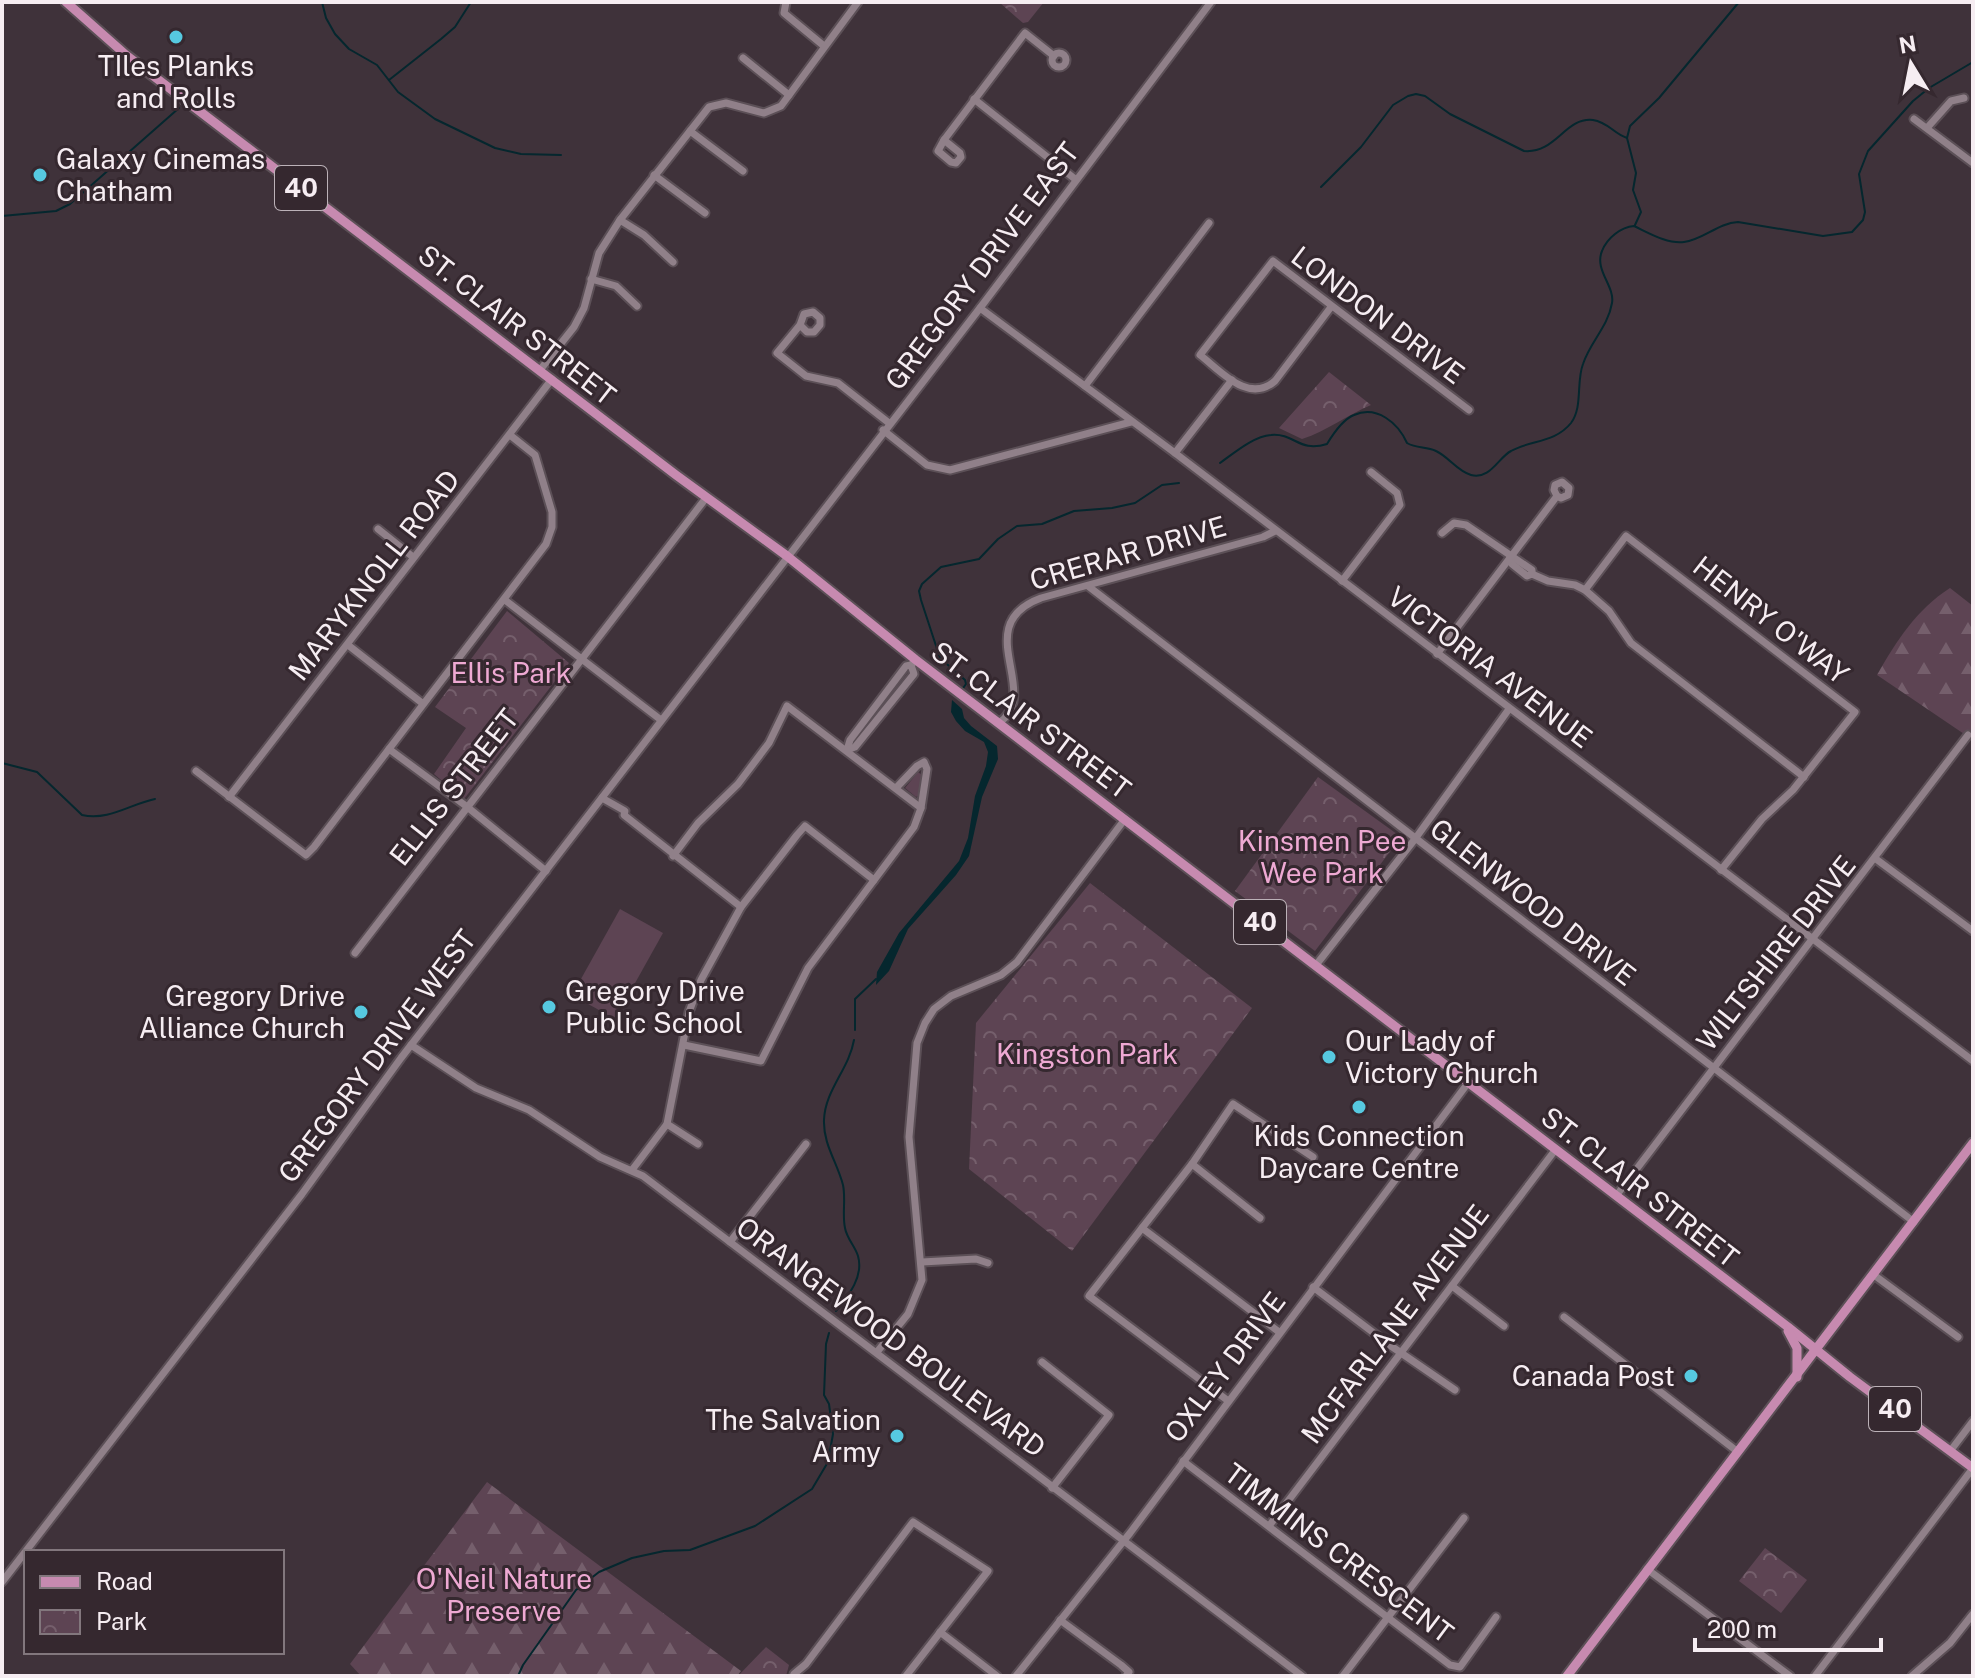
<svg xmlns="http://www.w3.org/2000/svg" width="1975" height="1678" viewBox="0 0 1975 1678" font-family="'Public Sans',sans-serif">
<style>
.grass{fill:#5d4453}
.forest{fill:url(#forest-firs)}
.park{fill:url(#park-crowns)}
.water{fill:#05272e}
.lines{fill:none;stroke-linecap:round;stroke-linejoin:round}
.stream{stroke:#05272e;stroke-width:2}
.minor-casing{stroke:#5c5057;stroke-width:11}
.major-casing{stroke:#5c5057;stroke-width:13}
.minor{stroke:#908089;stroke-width:7}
.major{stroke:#c78ab0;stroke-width:9}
.poi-dot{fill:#56c9e0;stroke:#35282f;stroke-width:3}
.labels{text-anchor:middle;stroke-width:6;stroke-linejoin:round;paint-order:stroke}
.shield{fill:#35282f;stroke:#bcb2b8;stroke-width:2}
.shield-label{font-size:26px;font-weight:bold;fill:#f6edf2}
.poi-label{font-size:28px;fill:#f6edf2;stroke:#35282f;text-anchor:start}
.street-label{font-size:28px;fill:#f6edf2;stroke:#35282f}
.park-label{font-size:28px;fill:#eea9d3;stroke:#35282f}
</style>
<defs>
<pattern id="forest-firs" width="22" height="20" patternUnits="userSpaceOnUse" patternTransform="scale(2)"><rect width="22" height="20" fill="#5d4453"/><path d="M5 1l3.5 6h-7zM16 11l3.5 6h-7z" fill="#755f6c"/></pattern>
<pattern id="park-crowns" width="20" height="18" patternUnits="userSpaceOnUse" patternTransform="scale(2)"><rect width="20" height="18" fill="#5d4453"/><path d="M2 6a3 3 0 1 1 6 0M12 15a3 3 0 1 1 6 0" fill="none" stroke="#755f6c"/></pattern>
</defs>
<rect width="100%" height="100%" fill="#3f323a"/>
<!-- grass -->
<g class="grass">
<polygon points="918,772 922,775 919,795 916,797 905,788"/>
<polygon points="620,909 663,933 615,1019 572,995"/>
</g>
<!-- forest -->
<g class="forest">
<path d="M1950,588L1973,606V740L1877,675C1897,640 1916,610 1950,588Z"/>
<polygon points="487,1482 741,1671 737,1676 361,1676 350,1664"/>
</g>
<!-- park -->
<g class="park">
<polygon points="999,2 1044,2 1028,22 1023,23"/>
<path d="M1329,372L1371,405C1347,415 1327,431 1302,439L1279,428Z"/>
<polygon points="507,611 569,663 464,799 434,774 466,728 435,707"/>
<polygon points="1318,777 1401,837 1315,951 1235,891"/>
<polygon points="1090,883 1252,1008 1072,1251 969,1169 976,1023"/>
<polygon points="1765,1548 1807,1580 1781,1613 1739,1581"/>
<polygon points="766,1647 789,1665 786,1676 738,1676"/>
</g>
<!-- water -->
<polygon class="water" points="952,700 962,709 964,718 971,726 997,746 998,759 982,797 969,856 956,875 908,929 889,971 876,985 877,972 899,933 959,861 968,838 975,796 986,766 988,752 984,742 965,731 956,721 951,712"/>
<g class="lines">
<!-- stream -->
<g class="stream">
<polyline points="322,2 326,18 335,34 349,49 377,65 398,92 435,119 495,148 521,154 561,155"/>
<polyline points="389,80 441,39 455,27 471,2"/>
<path d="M1321,187L1361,147L1393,105L1408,96L1416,94L1425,96L1450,114L1524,151C1556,154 1565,117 1593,120C1608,122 1614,134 1627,138"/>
<polyline points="2,216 56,211 70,204 179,108"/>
<polyline points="1635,225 1641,212 1633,190 1636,173 1627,138 1630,126 1659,98 1739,2"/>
<path d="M1220,463C1234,453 1254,436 1271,435C1295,433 1299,453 1327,444C1333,434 1344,419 1354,415C1377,405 1398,423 1407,443C1417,449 1426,446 1436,451C1449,457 1457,471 1471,475C1490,480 1498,458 1511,451C1530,440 1555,443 1571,423C1583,407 1576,382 1583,364C1590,342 1608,327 1612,303C1615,286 1594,270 1602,251C1607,238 1621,227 1634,226C1649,233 1667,244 1684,242C1703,240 1718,223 1738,222L1823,236L1852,232L1863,220L1865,212L1859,174L1868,151L1913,101L1929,88L1973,62"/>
<polyline points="961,691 966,684 965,680 940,658 921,600 919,591 922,584 941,567 979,559 998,539 1017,526 1042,524 1074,511 1112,508 1135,503 1162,485 1179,483"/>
<path d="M2,763L37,772L82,815C109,821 130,804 155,799"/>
<polyline points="855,1030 855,999 876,979"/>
<path d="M836,1311C848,1296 864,1277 858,1256C855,1246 847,1239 845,1228C842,1214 846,1199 843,1185C837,1162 823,1144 824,1120C825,1090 849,1069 854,1040"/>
<polyline points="518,1676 523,1665 576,1590 599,1572 632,1558 664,1551 690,1550 755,1526 812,1489 828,1462 833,1434 829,1404 824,1395 826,1344 829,1333"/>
</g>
<!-- minor casing -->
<g class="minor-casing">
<g id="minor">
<polyline points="786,2 784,13 824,46"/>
<circle cx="1059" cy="60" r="7"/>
<polyline points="743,58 789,95"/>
<polyline points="974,99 1075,179"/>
<polyline points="1914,119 1973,163"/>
<polyline points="1927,128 1951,101 1964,98"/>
<polyline points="690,131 743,171"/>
<polyline points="944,140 1025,33 1054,56"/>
<polygon points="944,140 960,153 961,157 956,163 951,162 938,151"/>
<polyline points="654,175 705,213"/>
<polyline points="620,220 644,235 673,262"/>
<polyline points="591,279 616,286 637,306"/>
<path d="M1331,307L1275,381C1248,404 1221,371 1200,355L1273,261L1469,410"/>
<polyline points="980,308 1175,453 1973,1061"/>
<polyline points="800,325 807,332 814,332 820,325 820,318 813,312 804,314 800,325 777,353 806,376 838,383 889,423"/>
<polyline points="540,370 574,327 584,308 599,253 620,220 709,107 726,103 764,113 781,106 858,2"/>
<polyline points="1085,386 1209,223"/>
<polyline points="883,430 927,465 950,470 1131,422"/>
<polyline points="1175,453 1232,380"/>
<polyline points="378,529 413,557"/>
<polyline points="1442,533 1454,523 1466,525 1532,570 1532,574"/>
<polyline points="1510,557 1512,564 1527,576 1532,574 1548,581 1575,585 1585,590 1609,611 1631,643 1804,777"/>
<polyline points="1342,581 1400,505 1397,493 1371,472"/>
<polyline points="1088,586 1914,1222"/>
<polyline points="1585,590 1626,536 1855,712 1793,790 1762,819 1721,870"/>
<polyline points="505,600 661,720"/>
<polyline points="348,645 422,703"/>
<polyline points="1437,654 1557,496 1554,490 1555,485 1562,482 1569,488 1568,495 1561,498 1557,496"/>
<path d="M999,723C1043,692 968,625 1041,598L1263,537L1275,531"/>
<polyline points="389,749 466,806 546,871"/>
<polyline points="847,750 850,740 906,666 911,665 916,660"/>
<polyline points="847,750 855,747 914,674 911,665"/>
<polyline points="196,771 306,855 314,847 546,544 552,527 552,512 535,455 510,435"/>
<polyline points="897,787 917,766 924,762 927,769 921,808"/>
<polyline points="229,797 552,379"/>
<polyline points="602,798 625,811 624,815 741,907"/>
<polyline points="673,856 698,823 738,784 769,743 787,706 921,808 914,827 808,968 761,1061 684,1045"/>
<polyline points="1876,859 1973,931"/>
<polyline points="355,953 706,498"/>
<polyline points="1316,965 1415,839 1509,709"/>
<polyline points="411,1045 476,1088 529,1110 600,1157 643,1176 1302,1676"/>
<polyline points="667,1124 698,1144"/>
<polyline points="1192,1164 1260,1218"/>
<polyline points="632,1170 667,1124 689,1012 701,980 741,907 797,835 805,826 874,880"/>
<polyline points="1616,1196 1968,735"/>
<polyline points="1142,1228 1279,1332"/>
<polyline points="730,1242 806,1144"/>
<polyline points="922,1262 976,1259 988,1263"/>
<polyline points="1874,1275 1958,1337"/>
<polyline points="1452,1286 1504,1326"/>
<polyline points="1313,1287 1391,1346 1455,1390"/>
<polyline points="1564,1317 1738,1452"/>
<polyline points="877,1352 908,1314 922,1280 909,1137 917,1043 925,1023 934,1009 951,996 1001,975 1017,962 1125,819"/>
<polyline points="1042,1362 1109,1415 1052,1488"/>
<polyline points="1227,1400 1089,1296 1192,1164 1233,1104 1313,1157"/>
<polyline points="1951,1450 1973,1421"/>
<polyline points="1183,1461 1450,1665 1460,1667 1496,1617"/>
<polyline points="1269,1526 1556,1149"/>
<polyline points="1647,1569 1790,1676"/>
<polyline points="2,1582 302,1194 401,1058 980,308 1211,2"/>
<polyline points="1060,1620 1121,1665 1129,1672 1126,1676"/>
<polyline points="940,1632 997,1676"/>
<polyline points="796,1676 794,1674 806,1664 913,1522 988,1571 906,1676"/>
<polyline points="1016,1676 1130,1533 1468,1083"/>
<polyline points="1343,1676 1464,1518"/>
<polyline points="1815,1676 1973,1468"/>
<polyline points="1912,1676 1950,1643 1973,1614"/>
</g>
</g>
<!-- major casing -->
<g class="major-casing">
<g id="major">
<polyline points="66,2 126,55 676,475 787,556 916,660 1788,1327 1850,1377 1973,1468"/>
<polyline points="1788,1331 1797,1348 1797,1377"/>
<polyline points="1567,1676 1973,1143"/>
</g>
</g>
<!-- minor -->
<use href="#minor" class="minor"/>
<!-- major -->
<use href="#major" class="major"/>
</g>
<!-- markers -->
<g class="poi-dot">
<circle cx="176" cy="37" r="8"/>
<circle cx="40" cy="175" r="8"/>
<circle cx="549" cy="1007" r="8"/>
<circle cx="361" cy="1012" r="8"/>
<circle cx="1329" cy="1057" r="8"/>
<circle cx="1359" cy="1107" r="8"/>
<circle cx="1691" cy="1376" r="8"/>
<circle cx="897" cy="1436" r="8"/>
</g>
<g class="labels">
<!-- shield labels -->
<g class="shield">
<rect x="275" y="166" width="52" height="44" rx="6"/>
<rect x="1234" y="900" width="52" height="44" rx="6"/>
<rect x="1869" y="1387" width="52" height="44" rx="6"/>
</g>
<g class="shield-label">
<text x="301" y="197">40</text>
<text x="1260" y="931">40</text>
<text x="1895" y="1418">40</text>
</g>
<!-- poi labels -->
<g class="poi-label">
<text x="176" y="76" text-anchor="middle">TIles Planks<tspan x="176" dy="32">and Rolls</tspan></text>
<text x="56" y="169">Galaxy Cinemas<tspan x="56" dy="32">Chatham</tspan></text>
<text x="565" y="1001">Gregory Drive<tspan x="565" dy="32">Public School</tspan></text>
<text x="345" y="1006" text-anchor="end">Gregory Drive<tspan x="345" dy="32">Alliance Church</tspan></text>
<text x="1345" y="1051">Our Lady of<tspan x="1345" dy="32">Victory Church</tspan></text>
<text x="1359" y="1146" text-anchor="middle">Kids Connection<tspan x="1359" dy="32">Daycare Centre</tspan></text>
<text x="1675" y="1386" text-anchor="end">Canada Post</text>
<text x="881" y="1430" text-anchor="end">The Salvation<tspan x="881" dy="32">Army</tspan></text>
</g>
<!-- street labels -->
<g class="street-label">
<text transform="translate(982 266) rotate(-53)" y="10">GREGORY DRIVE EAST</text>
<text transform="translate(1378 315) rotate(37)" y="10">LONDON DRIVE</text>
<text transform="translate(517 325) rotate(38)" y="10">ST. CLAIR STREET</text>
<text transform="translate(1128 553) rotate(-16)" y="10">CRERAR DRIVE</text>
<text transform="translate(374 575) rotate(-52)" y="10">MARYKNOLL ROAD</text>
<text transform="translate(1771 620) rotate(38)" y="10">HENRY O'WAY</text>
<text transform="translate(1490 667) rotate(37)" y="10">VICTORIA AVENUE</text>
<text transform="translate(1031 720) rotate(37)" y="10">ST. CLAIR STREET</text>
<text transform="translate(454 787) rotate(-52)" y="10">ELLIS STREET</text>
<text transform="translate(1533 902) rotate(38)" y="10">GLENWOOD DRIVE</text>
<text transform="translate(1776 953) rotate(-52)" y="10">WILTSHIRE DRIVE</text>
<text transform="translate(377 1056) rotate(-53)" y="10">GREGORY DRIVE WEST</text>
<text transform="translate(1640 1187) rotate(38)" y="10">ST. CLAIR STREET</text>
<text transform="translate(1395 1324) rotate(-53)" y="10">MCFARLANE AVENUE</text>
<text transform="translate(891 1337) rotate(37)" y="10">ORANGEWOOD BOULEVARD</text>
<text transform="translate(1225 1367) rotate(-53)" y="10">OXLEY DRIVE</text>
<text transform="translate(1339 1553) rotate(37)" y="10">TIMMINS CRESCENT</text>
</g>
<!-- park labels -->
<g class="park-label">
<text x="511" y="683">Ellis Park</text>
<text x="1322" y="851">Kinsmen Pee<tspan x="1322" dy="32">Wee Park</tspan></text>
<text x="1087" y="1064">Kingston Park</text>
<text x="504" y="1589">O'Neil Nature<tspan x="504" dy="32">Preserve</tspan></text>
</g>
</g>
<!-- border -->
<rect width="1975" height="1678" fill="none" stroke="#f6edf2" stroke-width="8"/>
<!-- legend -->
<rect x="24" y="1550" width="260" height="104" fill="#35282f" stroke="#82777d" stroke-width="2"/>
<rect x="40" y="1576" width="40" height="12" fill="#c78ab0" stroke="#82777d" stroke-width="2"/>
<text x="96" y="1590" font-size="24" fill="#f6edf2">Road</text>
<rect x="40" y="1610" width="40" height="24" fill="url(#park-crowns)" stroke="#82777d" stroke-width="2"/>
<text x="96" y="1630" font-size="24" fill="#f6edf2">Park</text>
<!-- north arrow -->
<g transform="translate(1911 64) rotate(350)" stroke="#35282f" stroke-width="6" paint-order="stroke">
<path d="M0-6L14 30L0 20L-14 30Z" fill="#f6edf2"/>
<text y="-12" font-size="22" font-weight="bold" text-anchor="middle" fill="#f6edf2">N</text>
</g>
<!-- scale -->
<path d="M1695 1638v12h186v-12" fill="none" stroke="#f6edf2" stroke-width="4"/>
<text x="1707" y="1638" font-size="24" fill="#f6edf2" stroke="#35282f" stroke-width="6" paint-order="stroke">200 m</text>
</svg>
